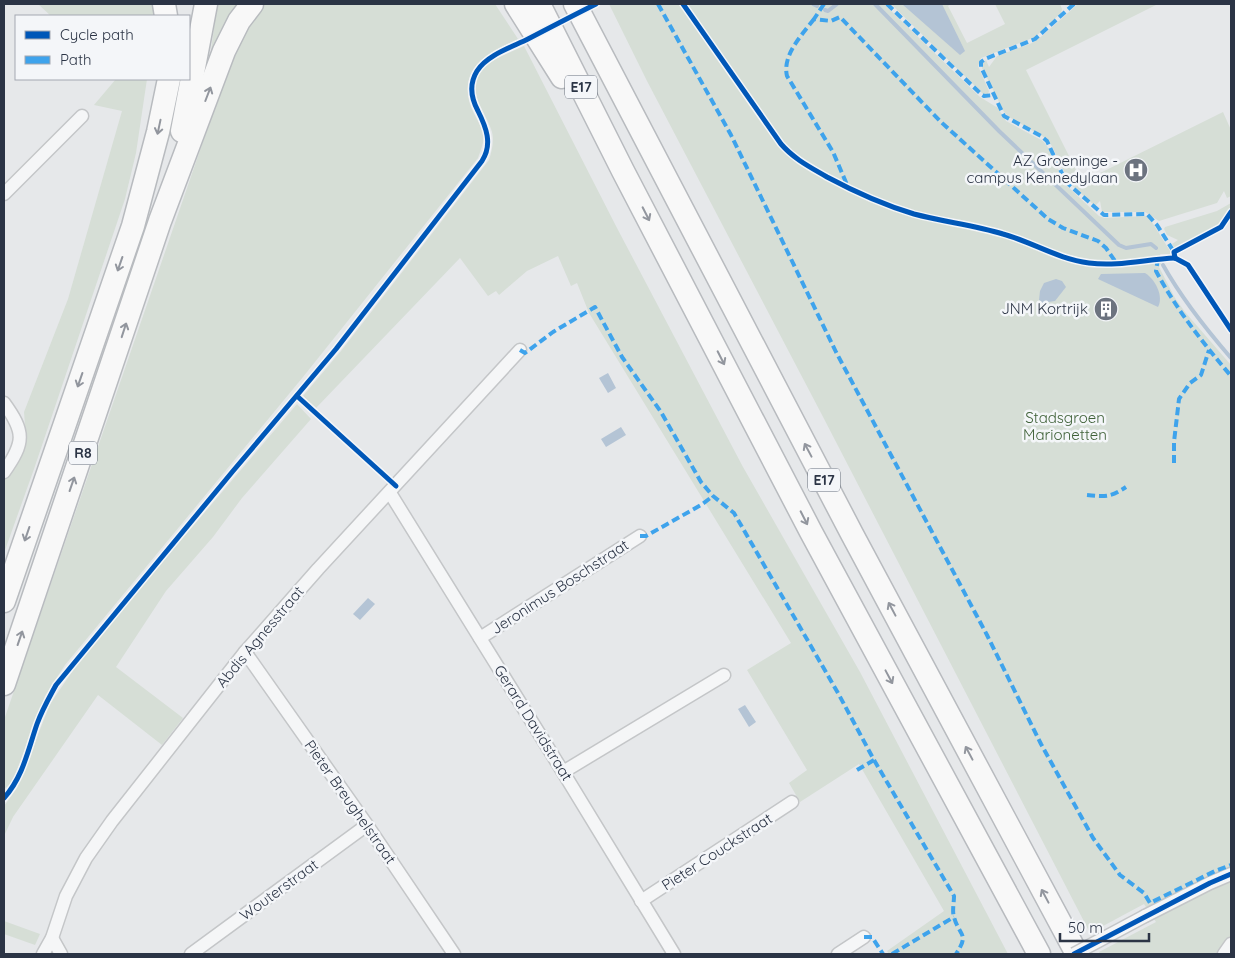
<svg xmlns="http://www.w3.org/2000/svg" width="1235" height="958" viewBox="0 0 1235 958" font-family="Quicksand,sans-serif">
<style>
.green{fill:#d6ded6}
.water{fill:#b4c4d5}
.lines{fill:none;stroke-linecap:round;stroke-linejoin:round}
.stream{stroke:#b4c4d5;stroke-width:4}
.street-casing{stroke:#c4c6c8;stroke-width:15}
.highway-casing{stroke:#b8bbbf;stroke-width:25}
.street{stroke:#f5f6f7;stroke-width:12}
.highway{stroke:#f8f8f8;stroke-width:22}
.street-bridge-casing{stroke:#c4c6c8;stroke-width:15;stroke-linecap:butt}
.street-bridge{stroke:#f5f6f7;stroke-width:12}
.quiet{stroke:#3ea3ec;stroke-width:4;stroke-dasharray:8 4;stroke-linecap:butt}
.cycleway-casing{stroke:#f4f6f9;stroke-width:8}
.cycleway{stroke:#0057b8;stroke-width:5}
.oneway{stroke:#92969e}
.labels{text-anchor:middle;stroke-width:5;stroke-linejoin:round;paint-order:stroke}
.shield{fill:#f4f6f9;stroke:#676e7b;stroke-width:1}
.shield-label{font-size:14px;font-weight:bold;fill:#2b3445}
.poi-label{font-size:15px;fill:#2b3445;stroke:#f4f6f9;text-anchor:end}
.park-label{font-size:15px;fill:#3f6138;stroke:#f4f6f9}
.street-label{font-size:15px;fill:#2b3445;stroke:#f4f6f9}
</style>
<rect width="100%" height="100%" fill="#e6e8ea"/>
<!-- green -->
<g class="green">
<polygon points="38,4 153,4 153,16 51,16"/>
<polygon points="217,4 243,4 217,51 211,51"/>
<path d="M262,4H495L518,39C507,45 494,50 484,58C468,70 464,88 471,107C474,115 480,123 483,132C485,141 481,149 478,158L303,377L65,665L45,696L12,783L4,789V720L228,69L242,36Z"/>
<polygon points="609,4 822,4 827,5 832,4 884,4 980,97 998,108 1006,121 1043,141 1049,149 1065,184 1099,216 1104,218 1146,216 1150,219 1170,251 1170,254 1160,254 1163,260 1159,267 1175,298 1185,312 1231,365 1231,954 1100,954 1099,952 1156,922 1144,904 1090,933 821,413 647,81"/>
<polygon points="891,4 951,4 948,6 967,43 1005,24 995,4 1060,4 1062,9 1061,13 1035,37 981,58 978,66 989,91 988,94 983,94"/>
<polygon points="1078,4 1158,4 1026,70 1082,182 1223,112 1231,130 1231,196 1227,198 1224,191 1217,203 1159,221 1145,212 1102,212 1100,201 1095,206 1069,183 1052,146 1047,139 1009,117 1004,112 982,68 983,63 986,60 989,67 997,56 1032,43 1042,36"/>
<path d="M524,46L617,228L743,467L860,672L1008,954H889L887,951L944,911L859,764L800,802L789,783L807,770L747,670L791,643L589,313L577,283L571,286L558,256L527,271L499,295L496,291L488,296L460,258L316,408L303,396L341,351L489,160C492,150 495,139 491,129C484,109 462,85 486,66C496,57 512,52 524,46Z"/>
<polygon points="116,79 147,79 136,153 125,199 34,469 4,553 4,480 13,467 23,443 25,425 24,412 68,299 122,111 94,105"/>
<path d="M1231,203C1231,226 1192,240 1175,249L1172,244L1178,240L1167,235L1164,229L1165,227L1217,211Z"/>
<polygon points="297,404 311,419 242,498 213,537 166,591 116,667 183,718 162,745 98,695 13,817 4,836 4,806 17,788 50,704 85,653"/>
<polygon points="4,921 40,934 35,945 4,934"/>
</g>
<!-- water -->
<g class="water">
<polygon points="902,4 942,4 965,51 960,55"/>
<path d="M1145,273C1155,279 1164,296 1158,307L1098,279L1101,274Z"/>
<polygon points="1056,279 1062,281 1066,287 1055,301 1042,303 1039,300 1040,291 1044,283"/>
<polygon points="608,373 616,388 608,393 599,378"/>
<polygon points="621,427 626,435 606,447 601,439"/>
<polygon points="368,598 375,604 360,620 353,614"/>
<polygon points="745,705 756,722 749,727 738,709"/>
</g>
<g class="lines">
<!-- stream -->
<g class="stream">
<polyline points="813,4 817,6"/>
<polyline points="875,4 999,131 1119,245 1126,248 1151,244 1156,248"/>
<polyline points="825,10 828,11 837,4"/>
<path d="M1163,265C1182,299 1205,328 1231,358"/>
</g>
<!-- street casing -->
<g class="street-casing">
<g id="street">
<polyline points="4,194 82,116"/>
<path d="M4,403C25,432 25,442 4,472"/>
<polyline points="390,493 563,772 674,954"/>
<polyline points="480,638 640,536"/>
<polyline points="245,652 367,825 454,954"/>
<polyline points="563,772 724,675"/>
<polyline points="641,901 792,802"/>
<polyline points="1145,916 1210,883 1231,874"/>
<polyline points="52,938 61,954"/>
<polyline points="43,954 52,938 66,896 86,858 112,821 245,652 318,569 520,350"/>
<polyline points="191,954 367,825"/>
<polyline points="838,954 864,937"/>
<polyline points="1224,954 1231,944"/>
</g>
</g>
<!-- highway casing -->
<g class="highway-casing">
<g id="highway">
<polyline points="164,4 166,16"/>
<polyline points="516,4 562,77"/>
<polyline points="539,4 623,171 811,532 1039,954"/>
<polyline points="575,4 852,534 1077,954"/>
<polyline points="182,131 206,4"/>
<polyline points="4,601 133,226 158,132 169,79"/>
<polyline points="4,684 160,221 224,51 239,21 252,4"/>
</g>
</g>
<!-- street -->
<use href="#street" class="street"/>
<!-- highway -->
<use href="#highway" class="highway"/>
<!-- street-bridge casing -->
<g class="street-bridge-casing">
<polyline id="street-bridge" points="1074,954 1145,916"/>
</g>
<!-- street-bridge -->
<use href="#street-bridge" class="street-bridge"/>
<!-- quiet -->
<g class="quiet">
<polyline points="658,4 731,135 836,352 987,635 1041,744 1093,838 1120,875 1144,893 1150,903 1215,871 1231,865"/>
<polyline points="824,4 814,19 831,21 840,17 941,122 1048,219 1063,228 1098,241 1106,248 1117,264"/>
<polyline points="887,4 981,94 984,96 994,95"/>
<polyline points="1074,4 1035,39 985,59 981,62 981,67 1004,116 1041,136 1047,141 1066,182 1104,215 1147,214 1157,225 1174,252"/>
<path d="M814,19C802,35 782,55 787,76L833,152L848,187"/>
<path d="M1158,258L1156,271C1176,309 1203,343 1231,376"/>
<path d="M520,350L525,353L553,332L595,307L622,357L661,412L701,482L713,496L734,513L838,693L874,760L954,896C954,903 952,911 954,917C959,936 970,933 956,954"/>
<polyline points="1174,463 1174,442 1179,399 1190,383 1201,375 1209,350"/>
<path d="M1087,495C1106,497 1111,497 1126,487"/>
<polyline points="640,536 646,536 701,505 713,496"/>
<polyline points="857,770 874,760"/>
<polyline points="864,937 872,937 883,954"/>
<polyline points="892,954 954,917"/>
</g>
<!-- cycleway casing -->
<g class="cycleway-casing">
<g id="cycleway">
<path d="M683,4L781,144C794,159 810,167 827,177C855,192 884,205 914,214C944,222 974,225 1003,234C1032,242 1058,259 1089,263C1118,267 1147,259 1175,258"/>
<polyline points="1175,258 1188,265 1231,330"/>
<polyline points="1175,258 1174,252 1221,227 1231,212"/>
<polyline points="297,396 396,486"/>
<path d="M4,798C23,777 28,750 37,724C42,710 49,698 56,685L233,471L336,349L482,161C493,144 486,127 478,111C471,98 469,84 477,71C487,55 512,47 528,39C551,27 574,15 596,4"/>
<polyline points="1074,954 1210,883 1231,874"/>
</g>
</g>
<!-- cycleway -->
<use href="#cycleway" class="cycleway"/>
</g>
<!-- one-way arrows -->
<defs><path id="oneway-shaft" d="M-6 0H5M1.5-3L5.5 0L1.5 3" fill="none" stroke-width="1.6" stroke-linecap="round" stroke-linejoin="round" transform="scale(1.25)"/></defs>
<g class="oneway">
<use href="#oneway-shaft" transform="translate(208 94) rotate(-69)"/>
<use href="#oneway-shaft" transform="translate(159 127) rotate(102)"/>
<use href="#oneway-shaft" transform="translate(646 214) rotate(63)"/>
<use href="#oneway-shaft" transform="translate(120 264) rotate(109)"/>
<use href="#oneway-shaft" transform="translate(124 330) rotate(-72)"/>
<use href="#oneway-shaft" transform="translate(721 358) rotate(63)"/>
<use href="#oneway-shaft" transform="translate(80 380) rotate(109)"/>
<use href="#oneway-shaft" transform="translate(808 450) rotate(-118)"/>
<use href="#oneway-shaft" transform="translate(72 484) rotate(-71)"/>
<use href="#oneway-shaft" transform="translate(804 518) rotate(63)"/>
<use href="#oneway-shaft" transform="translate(27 534) rotate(109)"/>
<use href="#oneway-shaft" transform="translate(892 609) rotate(-118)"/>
<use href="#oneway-shaft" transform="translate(20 638) rotate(-71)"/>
<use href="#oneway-shaft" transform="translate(889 677) rotate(62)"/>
<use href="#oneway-shaft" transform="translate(969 753) rotate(-118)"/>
<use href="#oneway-shaft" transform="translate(1045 896) rotate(-118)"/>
</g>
<!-- icons -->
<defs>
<g id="hospital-disc" transform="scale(1.25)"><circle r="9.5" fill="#6c737f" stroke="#f4f6f9"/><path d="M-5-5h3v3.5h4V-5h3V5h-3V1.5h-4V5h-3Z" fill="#fff"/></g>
<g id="building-disc" transform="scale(1.25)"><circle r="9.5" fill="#6c737f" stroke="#f4f6f9"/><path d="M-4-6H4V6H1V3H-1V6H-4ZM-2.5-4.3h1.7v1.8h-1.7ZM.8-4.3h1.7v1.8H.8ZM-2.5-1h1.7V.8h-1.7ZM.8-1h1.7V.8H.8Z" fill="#fff"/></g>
</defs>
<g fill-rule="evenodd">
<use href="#hospital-disc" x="1136" y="170"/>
<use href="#building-disc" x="1106" y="309"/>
</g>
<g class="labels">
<!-- shield labels -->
<g class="shield">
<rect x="565" y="75.5" width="32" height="23" rx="4"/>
<rect x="69" y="441.5" width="28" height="23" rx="4"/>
<rect x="808" y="468.5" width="32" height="23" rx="4"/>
</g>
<g class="shield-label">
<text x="581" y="92">E17</text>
<text x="83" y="458">R8</text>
<text x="824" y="485">E17</text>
</g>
<!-- poi labels -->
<g class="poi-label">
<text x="1118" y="166">AZ Groeninge -<tspan x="1118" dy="17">campus Kennedylaan</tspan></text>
<text x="1088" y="314">JNM Kortrijk</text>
</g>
<!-- park labels -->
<g class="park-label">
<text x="1065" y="423">Stadsgroen<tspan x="1065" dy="17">Marionetten</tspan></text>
</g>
<!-- street labels -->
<g class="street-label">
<text transform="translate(560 587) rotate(-33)" y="5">Jeronimus Boschstraat</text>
<text transform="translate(260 637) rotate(-50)" y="5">Abdis Agnesstraat</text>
<text transform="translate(533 723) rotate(58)" y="5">Gerard Davidstraat</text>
<text transform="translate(350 802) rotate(55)" y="5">Pieter Breughelstraat</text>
<text transform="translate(717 852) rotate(-33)" y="5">Pieter Couckstraat</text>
<text transform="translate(279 890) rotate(-36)" y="5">Wouterstraat</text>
</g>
</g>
<!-- border -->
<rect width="1235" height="958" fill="none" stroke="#2b3445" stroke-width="10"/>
<!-- legend -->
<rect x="15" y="15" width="175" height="65" fill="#f4f6f9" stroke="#a4a8b1"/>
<rect x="25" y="31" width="25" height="8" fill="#0057b8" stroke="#a4a8b1"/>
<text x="60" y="40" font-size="15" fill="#2b3445">Cycle path</text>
<rect x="25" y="56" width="25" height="8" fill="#3ea3ec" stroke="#a4a8b1"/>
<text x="60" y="65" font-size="15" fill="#2b3445">Path</text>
<!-- scale -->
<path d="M1060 933v8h89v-8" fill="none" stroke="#2b3445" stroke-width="2.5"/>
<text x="1068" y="933" font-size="15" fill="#2b3445" stroke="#f4f6f9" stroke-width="4" paint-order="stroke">50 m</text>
</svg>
